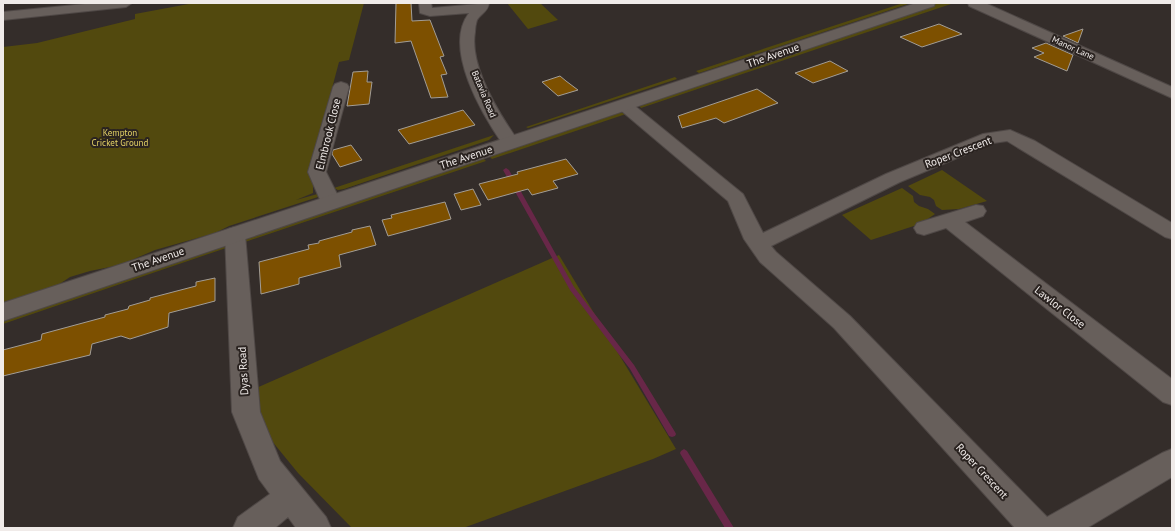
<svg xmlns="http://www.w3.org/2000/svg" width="1175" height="531" viewBox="0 0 1175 531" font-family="'PT Sans',sans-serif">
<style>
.green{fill:#52490e}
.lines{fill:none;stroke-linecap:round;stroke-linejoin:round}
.stream{fill:#682748;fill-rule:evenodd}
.building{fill:#7d5000;stroke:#a29d96}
.minor-casing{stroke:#4f4846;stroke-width:2}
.tertiary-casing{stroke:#4f4846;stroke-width:2}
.minor{fill:#675f5b;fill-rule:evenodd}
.tertiary{fill:#675f5b;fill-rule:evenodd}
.labels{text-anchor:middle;stroke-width:4;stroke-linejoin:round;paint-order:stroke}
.far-street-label{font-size:9px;fill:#f0ebe9;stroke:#2a2320}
.far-park-label{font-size:9px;fill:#e5d366;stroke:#2a2320}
.street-label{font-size:11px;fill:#f0ebe9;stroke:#2a2320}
</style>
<rect width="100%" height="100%" fill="#342d2a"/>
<!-- green -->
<g class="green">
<polygon points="194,3 364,3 349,60 339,62 327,107 339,111 313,175 313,193 296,200 321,193 318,197 229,226 215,233 155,250 120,265 90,271 70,277 55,287 3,305 3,47 37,43 135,19 135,14"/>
<polygon points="507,3 540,3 558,20 528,29"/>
<polygon points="903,3 911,3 699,73 696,71"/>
<polygon points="937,3 954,3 641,108 638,104"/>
<polygon points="675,77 677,79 528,128 526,127"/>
<polygon points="622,110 626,114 492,159 487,154"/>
<polygon points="494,135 489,140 344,189 338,190 334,188"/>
<polygon points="481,156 486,161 245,242 245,238"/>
<polygon points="942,170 987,201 959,209 942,210 936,206 934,200 930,197 920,195 908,186"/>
<polygon points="902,188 913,196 914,202 919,206 928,209 935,214 920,224 871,240 842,215"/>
<polygon points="225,245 226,248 3,324 3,316"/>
<polygon points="559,255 676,449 653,459 463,528 352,528 298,473 236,397"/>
</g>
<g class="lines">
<!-- stream -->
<g class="stream">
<polygon points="506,168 509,170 574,287 634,365 675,432 676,434 675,436 672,437 669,436 630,369 570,290 503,170"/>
<polygon points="684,449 687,451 734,528 725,528 681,455 680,453 681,451"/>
</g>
</g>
<!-- building -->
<g class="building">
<polygon points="396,3 411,3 412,21 430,20 444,56 440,57 447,74 441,75 448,97 431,98 411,41 395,43"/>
<polygon points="939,24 962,34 922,47 900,37"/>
<polygon points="1083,29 1078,43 1063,36"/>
<polygon points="1046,43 1073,55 1067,71 1034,57 1044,53 1032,48"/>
<polygon points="830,61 848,71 813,83 795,73"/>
<polygon points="368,71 367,82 372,82 369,104 347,106 353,72"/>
<polygon points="560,76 566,81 578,90 558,96 542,82"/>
<polygon points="757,89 778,103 724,123 716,118 682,128 678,116"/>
<polygon points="463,110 475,125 409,144 398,130"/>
<polygon points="351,145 362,160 340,167 332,154 333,150"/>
<polygon points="566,159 578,174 553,181 558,188 532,195 528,189 488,200 479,184 518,174 517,172"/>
<polygon points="473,189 481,205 461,210 454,194"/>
<polygon points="445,202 451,219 388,236 382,220 392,218 391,215"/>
<polygon points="370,226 376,245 339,255 341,267 299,278 299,284 261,294 259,262 309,249 308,245 319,243 319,241 352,232 352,230"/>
<polygon points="215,278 215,301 169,313 168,327 130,339 121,336 92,344 90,355 3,376 3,350 41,340 42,334 105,317 105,315 128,309 129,306 150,300 150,298 196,286 196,282"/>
</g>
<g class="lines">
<!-- minor casing -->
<g class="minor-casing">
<g id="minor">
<polygon points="95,3 132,3 126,7 3,20 3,12"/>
<path d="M419,3H431L432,8L489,3C488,12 481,13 477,20C476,23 475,28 475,32C469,67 500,115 519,142L516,146L510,147L504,146C483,116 442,48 469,13L430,16L420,13Z"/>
<polygon points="341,82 347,84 349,87 326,172 341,202 338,206 331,208 324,206 321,202 308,172 333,87 335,84"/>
<polygon points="624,100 630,102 743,194 763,233 886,174 983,134 1010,130 1035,141 1172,223 1172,239 1165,237 1007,141 993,143 900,182 771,246 776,252 850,316 1047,517 1162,453 1172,449 1172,477 1087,528 1015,528 834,328 760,262 744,239 728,201 618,108 616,105 618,102"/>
<polygon points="976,205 983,206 986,211 983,216 965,222 1172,379 1172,405 1163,402 946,228 924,235 917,233 914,228 917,223"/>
<polygon points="235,227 242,229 245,234 260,412 280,461 326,517 331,528 296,528 288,517 275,528 233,528 238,517 270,494 259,479 232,412 225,234 228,229"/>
</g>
</g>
<!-- tertiary casing -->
<g class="tertiary-casing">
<g id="tertiary">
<polygon points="916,3 935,3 934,6 3,321 3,303"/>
<polygon points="968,3 985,3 1172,87 1172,98 969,6"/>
</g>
</g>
<!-- minor -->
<use href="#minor" class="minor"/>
<!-- tertiary -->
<use href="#tertiary" class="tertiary"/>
</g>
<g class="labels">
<!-- far-street labels -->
<g class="far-street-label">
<text transform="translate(1073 48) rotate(24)" y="3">Manor Lane</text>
<text transform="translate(484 94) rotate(67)" y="3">Batavia Road</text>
</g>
<!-- far-park labels -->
<g class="far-park-label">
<text x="120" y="136">Kempton<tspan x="120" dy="10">Cricket Ground</tspan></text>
</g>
<!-- street labels -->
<g class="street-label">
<text transform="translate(773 55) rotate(-19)" y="4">The Avenue</text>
<text transform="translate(328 134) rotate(-76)" y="4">Elmbrook Close</text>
<text transform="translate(958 152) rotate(-21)" y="4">Roper Crescent</text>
<text transform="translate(466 157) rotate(-18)" y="4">The Avenue</text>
<text transform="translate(158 259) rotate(-19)" y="4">The Avenue</text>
<text transform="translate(1060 307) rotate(38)" y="4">Lawlor Close</text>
<text transform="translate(243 371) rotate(-93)" y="4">Dyas Road</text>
<text transform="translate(982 471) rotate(47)" y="4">Roper Crescent</text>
</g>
</g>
<!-- border -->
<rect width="1175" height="531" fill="none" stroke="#f0ebe9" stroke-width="8"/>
</svg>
